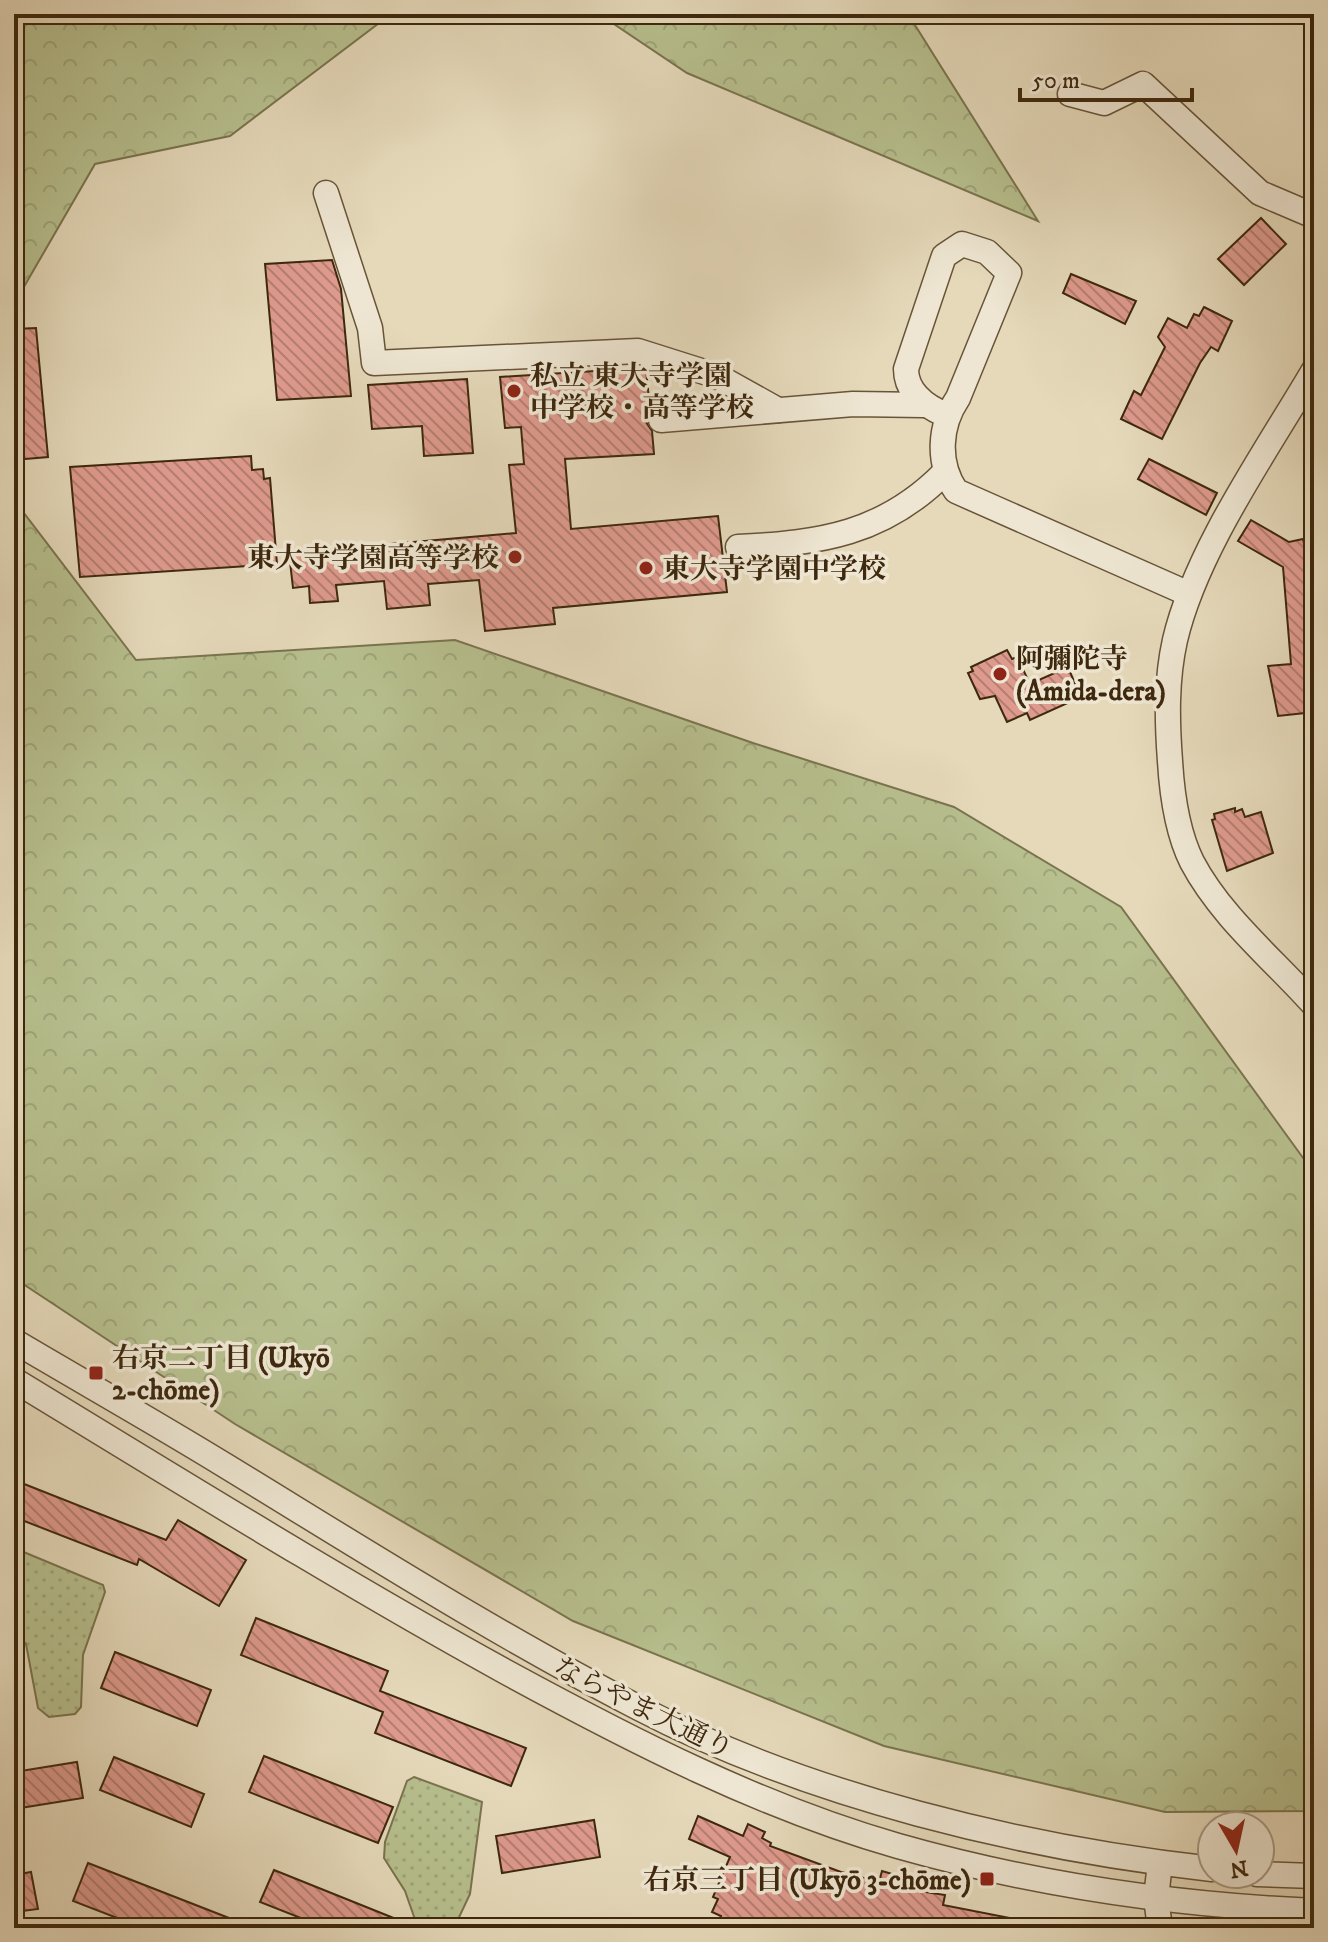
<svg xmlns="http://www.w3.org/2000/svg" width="1328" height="1942" viewBox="0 0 1328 1942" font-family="'IM FELL DW Pica','Noto Serif JP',serif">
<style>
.forest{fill:url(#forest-crowns);stroke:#7a744e;stroke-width:2}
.park{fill:url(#park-dots);stroke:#7a744e;stroke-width:2}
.building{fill:url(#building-back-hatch);stroke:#3e280e;stroke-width:2}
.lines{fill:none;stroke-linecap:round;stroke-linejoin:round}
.minor-casing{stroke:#685439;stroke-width:27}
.minor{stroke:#eee6d2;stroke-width:24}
.poi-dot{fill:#8f2418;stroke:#eee6d2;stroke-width:3}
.labels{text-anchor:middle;stroke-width:7;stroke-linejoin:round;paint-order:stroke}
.poi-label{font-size:28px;font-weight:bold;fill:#3e280e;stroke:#eee6d2;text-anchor:start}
.street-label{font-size:28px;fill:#3e280e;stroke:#eee6d2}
</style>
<defs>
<pattern id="forest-crowns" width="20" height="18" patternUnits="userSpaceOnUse" patternTransform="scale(2)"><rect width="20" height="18" fill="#b7bf8e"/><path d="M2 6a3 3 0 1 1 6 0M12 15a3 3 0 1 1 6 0" fill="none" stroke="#9ea479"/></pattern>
<pattern id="park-dots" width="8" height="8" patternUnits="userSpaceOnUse" patternTransform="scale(2)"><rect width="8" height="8" fill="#b7bf8e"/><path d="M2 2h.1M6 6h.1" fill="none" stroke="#9ea479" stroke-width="1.8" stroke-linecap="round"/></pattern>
<pattern id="building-back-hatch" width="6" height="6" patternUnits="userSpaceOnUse" patternTransform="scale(2)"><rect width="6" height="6" fill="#de9a8d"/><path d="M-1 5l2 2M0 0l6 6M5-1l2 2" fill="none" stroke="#b57e72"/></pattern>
</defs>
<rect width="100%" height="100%" fill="#e5d9ba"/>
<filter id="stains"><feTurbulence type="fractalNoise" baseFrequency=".0025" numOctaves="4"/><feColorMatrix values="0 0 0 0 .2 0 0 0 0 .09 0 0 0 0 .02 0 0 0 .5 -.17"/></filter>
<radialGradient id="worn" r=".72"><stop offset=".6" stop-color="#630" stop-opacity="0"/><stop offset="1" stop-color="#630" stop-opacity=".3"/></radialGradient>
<!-- forest -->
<g class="forest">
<polygon points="14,14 391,14 230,136 95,164 14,304"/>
<polygon points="599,14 908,14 1038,221 687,73"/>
<polygon points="14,500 136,660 455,640 753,743 954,807 1121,907 1314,1173 1314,1811 1165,1812 884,1746 573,1621 235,1424 14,1278"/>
</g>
<!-- park -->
<g class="park">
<polygon points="14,1548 103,1585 105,1592 83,1655 81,1707 75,1714 49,1717 38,1708 26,1644 14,1631"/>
<polygon points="414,1777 482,1802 470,1894 454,1928 418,1928 405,1891 384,1858 385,1842 407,1781"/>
</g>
<!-- building -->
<g class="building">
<polygon points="1261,218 1286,244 1244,285 1218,259"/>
<polygon points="332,260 341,289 351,396 277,400 265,264"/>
<polygon points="1071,274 1136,301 1125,324 1063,293"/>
<polygon points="1204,307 1232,321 1218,351 1211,347 1200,363 1162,439 1121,419 1134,391 1141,395 1165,347 1158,337 1168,318 1187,328 1194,314 1199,316"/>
<polygon points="36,328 48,457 14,460 14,329"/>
<polygon points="643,368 646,369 650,410 646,422 652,431 654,454 565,459 571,529 718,516 727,592 553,608 555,624 485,631 479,580 428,584 430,605 387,609 384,581 336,585 338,601 310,603 309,586 293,588 289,553 516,533 509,465 524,464 521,427 505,428 500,377"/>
<polygon points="467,379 473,453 424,456 422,426 372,429 368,385"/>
<polygon points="251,456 252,470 263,469 264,479 270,478 277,564 80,577 70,467"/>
<polygon points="1149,459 1217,493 1206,515 1138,479"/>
<polygon points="1251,520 1289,542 1303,539 1314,587 1314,712 1278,716 1268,666 1291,664 1283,567 1238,541"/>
<polygon points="1007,650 1012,659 1017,657 1030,684 1068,667 1076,686 1067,690 1072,701 1030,720 1027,713 1007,722 995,696 980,699 968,673 973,671 971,667"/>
<polygon points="1235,808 1235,812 1242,809 1245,817 1261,812 1273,853 1227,871 1212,820 1215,819 1214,814"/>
<polygon points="14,1480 166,1540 178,1520 246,1560 219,1606 139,1559 137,1565 14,1517"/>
<polygon points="256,1618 388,1671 380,1691 526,1748 511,1786 375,1733 383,1712 241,1655"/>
<polygon points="115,1652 211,1690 197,1726 101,1688"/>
<polygon points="264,1756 393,1807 378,1843 249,1792"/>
<polygon points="114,1757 204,1794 191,1827 100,1790"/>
<polygon points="77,1762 83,1798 14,1809 14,1772"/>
<polygon points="698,1816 743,1836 748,1824 765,1832 762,1838 771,1843 770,1846 841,1872 879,1882 882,1871 909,1879 906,1889 945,1895 943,1905 1015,1919 1014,1928 715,1928 721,1916 712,1912 718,1899 713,1897 730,1857 689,1839"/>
<polygon points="594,1820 600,1857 502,1873 496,1836"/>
<polygon points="88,1863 252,1927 251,1928 143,1928 73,1901"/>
<polygon points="274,1870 416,1927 416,1928 326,1928 260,1902"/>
<polygon points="31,1872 38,1909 14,1912 14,1875"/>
</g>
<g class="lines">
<!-- minor casing -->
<g class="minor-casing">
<g id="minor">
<polyline points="1070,94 1104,103 1143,84 1260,193 1314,216"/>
<polyline points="326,193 370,328 374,363 638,351 717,376 778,410"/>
<path d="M1314,370C1267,450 1196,550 1175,640C1166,680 1167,721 1170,761C1172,795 1177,832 1192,862C1221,917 1273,959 1314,1005"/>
<path d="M946,415C927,407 906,393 906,369L944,256L962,244L987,252L1009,273L958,398C939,426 937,463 956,491L1189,594"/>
<polyline points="661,420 853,404 924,405"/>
<path d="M738,547C820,543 884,534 944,473"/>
<path d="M14,1341C85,1383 156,1423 226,1466C362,1549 497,1635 639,1708C808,1796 1023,1848 1212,1869"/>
<path d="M14,1380C177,1479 339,1580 506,1672C631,1740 761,1807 898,1846C1032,1884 1175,1905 1314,1911"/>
<polyline points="1160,1863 1156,1898 1160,1928"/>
<polyline points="1257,1874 1314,1876"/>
</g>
</g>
<!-- minor -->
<use href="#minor" class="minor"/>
</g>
<!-- markers -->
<g class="poi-dot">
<circle cx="514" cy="391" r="8"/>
<circle cx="515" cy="557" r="8"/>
<circle cx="646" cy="568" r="8"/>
<circle cx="1000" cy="674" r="8"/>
<rect x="88" y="1365" width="16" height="16" rx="4"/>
<rect x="979" y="1871" width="16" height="16" rx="4"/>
</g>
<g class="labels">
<!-- poi labels -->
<g class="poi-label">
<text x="530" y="385">私立 東大寺学園<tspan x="530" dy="32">中学校・高等学校</tspan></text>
<text x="499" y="567" text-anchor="end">東大寺学園高等学校</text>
<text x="662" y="578">東大寺学園中学校</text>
<text x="1016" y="668">阿彌陀寺<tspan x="1016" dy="32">(Amida-dera)</tspan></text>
<text x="112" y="1367">右京二丁目 (Ukyō<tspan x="112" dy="32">2-chōme)</tspan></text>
<text x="971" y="1889" text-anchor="end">右京三丁目 (Ukyō 3-chōme)</text>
</g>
<!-- street labels -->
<g class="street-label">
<text transform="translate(644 1707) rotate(26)" y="10">ならやま大通り</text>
</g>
</g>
<!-- margin -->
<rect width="1328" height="1942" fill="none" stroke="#e5d9ba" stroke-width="48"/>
<rect x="16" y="16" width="1296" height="1910" fill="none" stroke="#3e280e" stroke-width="4"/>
<rect x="24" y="24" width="1280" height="1894" fill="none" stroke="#3e280e" stroke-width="2"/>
<!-- north arrow -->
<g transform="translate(1236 1850) rotate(171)"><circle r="38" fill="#eee6d2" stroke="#a89a84" stroke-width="2"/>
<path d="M0-6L14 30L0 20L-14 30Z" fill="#8f2418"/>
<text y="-12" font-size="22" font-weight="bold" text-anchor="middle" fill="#3e280e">N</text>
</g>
<!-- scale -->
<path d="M1020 88v12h172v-12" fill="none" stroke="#3e280e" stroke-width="4"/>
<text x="1032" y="88" font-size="24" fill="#3e280e" stroke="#eee6d2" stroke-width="6" paint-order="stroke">50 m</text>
<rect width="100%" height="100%" filter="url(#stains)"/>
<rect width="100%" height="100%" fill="url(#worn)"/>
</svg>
